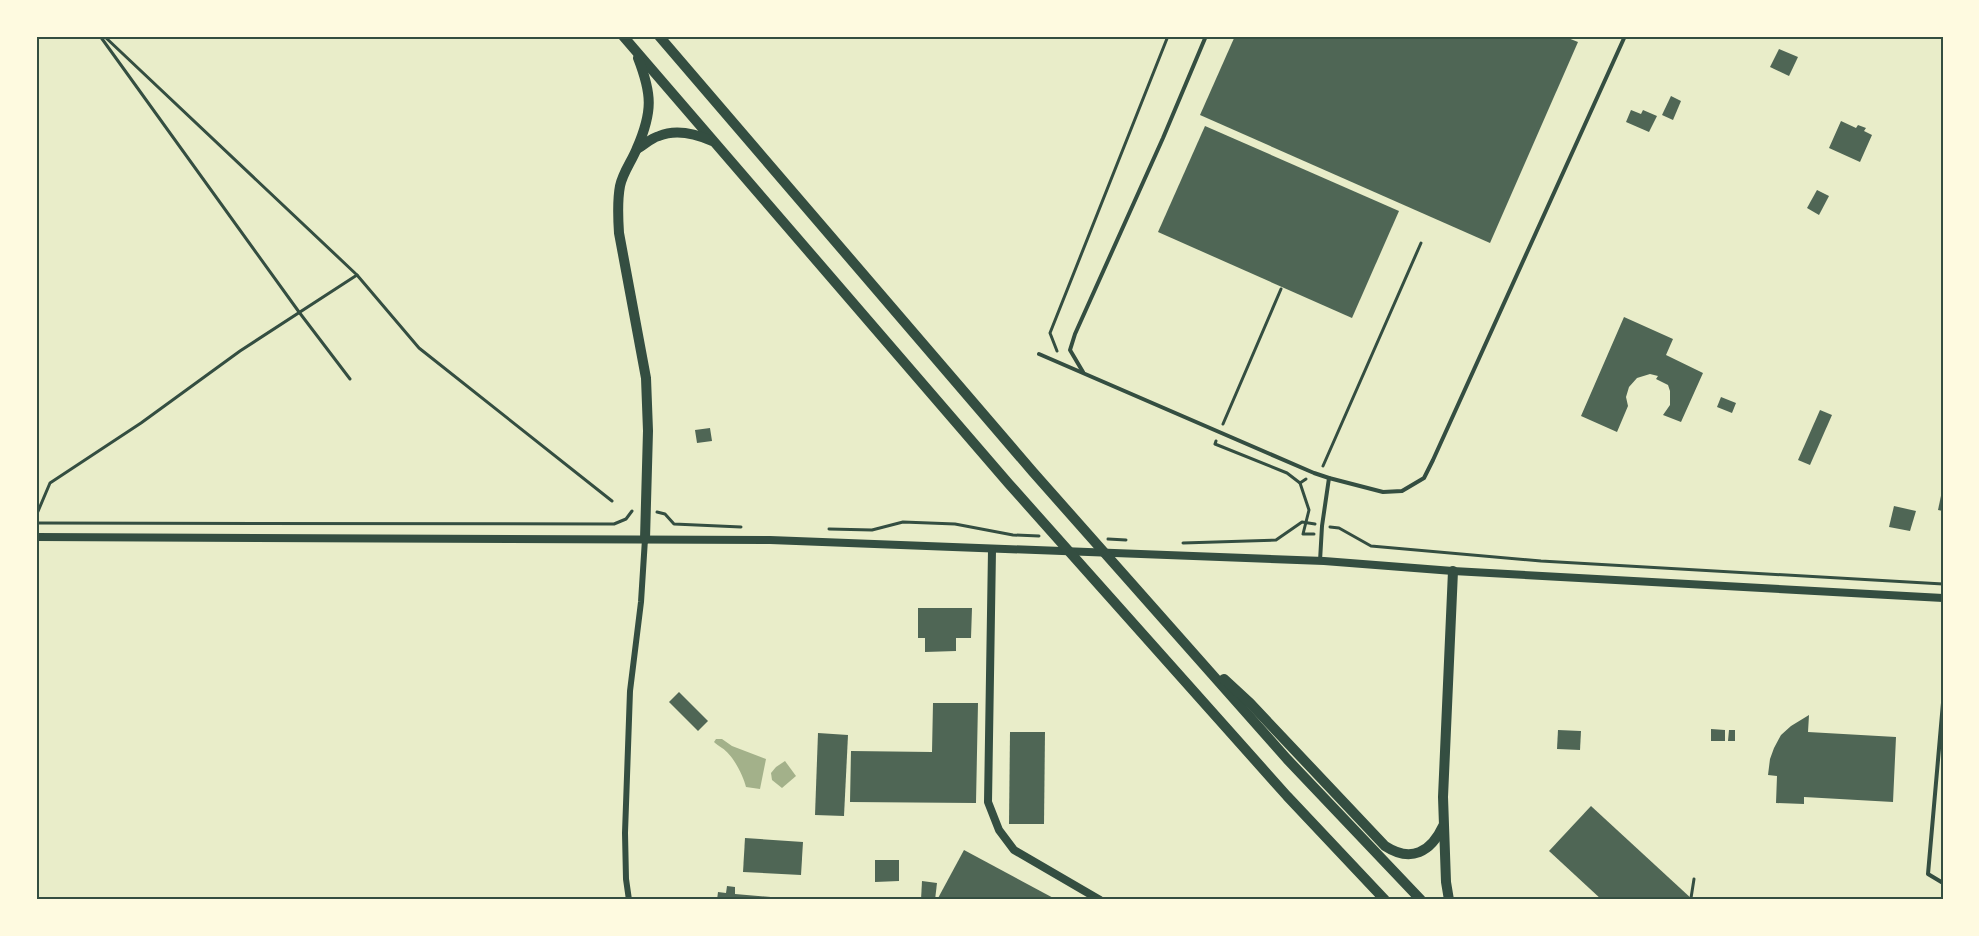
<svg xmlns="http://www.w3.org/2000/svg" width="1979" height="936" viewBox="0 0 1979 936" font-family="Signika,sans-serif">
<style>
.water{fill:#a3b18a}
.building{fill:#4f6655}
.lines{fill:none;stroke-linecap:round;stroke-linejoin:round}
.path{stroke:#344e41;stroke-width:3}
.service{stroke:#344e41;stroke-width:4}
.minor{stroke:#344e41;stroke-width:6}
.tertiary{stroke:#344e41;stroke-width:8}
.primary{stroke:#344e41;stroke-width:10}
.neatline{fill:none;stroke:#344e41;stroke-width:2}
</style>
<rect width="100%" height="100%" fill="#e9edc9"/>
<!-- water -->
<g class="water">
<path d="M716,739H722L732,746L766,759L760,789L746,787C743,775 733,755 722,748C719,746 716,744 714,742Z"/>
<polygon points="785,761 796,776 782,788 772,780 771,773 776,767"/>
</g>
<!-- building -->
<g class="building">
<polygon points="1235,36 1563,36 1578,42 1490,243 1200,115"/>
<polygon points="1779,49 1798,57 1789,76 1770,67"/>
<polygon points="1671,96 1681,101 1673,120 1662,115"/>
<polygon points="1631,110 1641,114 1643,110 1657,116 1649,132 1626,122"/>
<polygon points="1841,121 1856,128 1858,125 1866,128 1864,131 1872,135 1860,162 1829,148"/>
<polygon points="1205,126 1399,211 1352,318 1158,232"/>
<polygon points="1817,190 1829,196 1819,215 1807,208"/>
<polygon points="1624,317 1673,339 1666,355 1703,373 1681,422 1663,415 1670,405 1670,391 1668,385 1656,379 1658,376 1650,374 1637,378 1629,387 1626,397 1628,406 1617,432 1581,416"/>
<polygon points="1721,397 1736,403 1732,413 1717,407"/>
<polygon points="1820,410 1832,415 1810,465 1798,460"/>
<polygon points="710,428 712,441 697,443 695,430"/>
<polygon points="1942,491 1943,491 1943,511 1938,510"/>
<polygon points="1894,506 1916,511 1910,531 1889,527"/>
<polygon points="918,608 972,608 971,638 956,638 956,651 925,652 925,638 918,638"/>
<polygon points="679,692 708,721 698,731 669,702"/>
<polygon points="933,703 978,703 976,803 850,802 851,751 932,752"/>
<polygon points="1809,715 1808,732 1896,737 1893,802 1804,797 1804,804 1776,803 1777,776 1768,775 1770,759 1774,748 1781,735 1791,726"/>
<polygon points="1711,729 1725,730 1725,741 1711,741"/>
<polygon points="1558,730 1581,731 1580,750 1557,749"/>
<polygon points="1729,730 1735,730 1735,741 1728,741"/>
<polygon points="1010,732 1045,732 1044,824 1009,824"/>
<polygon points="818,733 848,735 844,816 815,815"/>
<polygon points="1591,806 1693,900 1602,900 1549,851"/>
<polygon points="745,838 803,842 801,875 743,872"/>
<polygon points="964,850 1057,900 937,900"/>
<polygon points="875,860 899,860 899,881 875,882"/>
<polygon points="922,881 937,883 935,900 921,900"/>
<polygon points="727,886 735,887 735,894 771,897 771,900 717,900 718,892 726,893"/>
</g>
<g class="lines">
<!-- path -->
<g class="path">
<polyline points="100,36 299,312 350,379"/>
<polyline points="357,275 419,348 612,501"/>
<polyline points="1057,351 1050,333 1168,36"/>
<polyline points="1223,424 1281,289"/>
<polyline points="1216,441 1215,444 1287,473 1300,483"/>
<polyline points="1323,466 1421,243"/>
<polyline points="1306,479 1300,483 1309,510 1303,534 1314,534"/>
<polyline points="657,512 665,514 674,524 741,527"/>
<polyline points="36,516 50,483 141,423 240,351 357,275 104,36"/>
<polyline points="36,523 614,524 626,519 632,511"/>
<polyline points="1330,527 1339,528 1371,546 1541,561 1943,584"/>
<polyline points="829,529 872,530 903,522 955,524 1013,535 1039,536"/>
<polyline points="1108,539 1126,540"/>
<polyline points="1183,543 1276,540 1302,522 1315,524"/>
<polyline points="1691,898 1694,879"/>
</g>
<!-- service -->
<g class="service">
<polyline points="1039,354 1314,473 1329,478 1383,492 1402,491 1424,478 1433,460 1625,36"/>
<polyline points="1083,372 1070,350 1075,334 1163,138 1206,36"/>
<polyline points="1320,561 1322,526 1329,478"/>
<polyline points="1943,703 1928,874 1943,883"/>
</g>
<!-- minor -->
<polyline class="minor" points="629,900 626,879 625,833 630,691 641,602 645,539"/>
<!-- tertiary -->
<g class="tertiary">
<polyline points="36,537 770,540 1324,561 1453,571 1943,598"/>
<polyline points="992,550 988,802 999,830 1014,850 1100,900"/>
</g>
<!-- primary -->
<g class="primary">
<polyline points="623,36 1009,484 1287,796 1385,900"/>
<polyline points="659,36 1033,472 1287,759 1421,900"/>
<path d="M638,58C652,94 653,111 637,148C632,161 623,172 620,186C617,202 618,218 619,233L646,378L648,431L645,539"/>
<path d="M637,149C644,145 651,138 659,136C676,129 696,134 712,141"/>
<path d="M1224,679L1250,703L1385,846C1411,863 1431,852 1443,826"/>
<polyline points="1449,900 1446,882 1443,797 1453,571"/>
</g>
</g>
<!-- border -->
<rect width="1979" height="936" fill="none" stroke="#fefae0" stroke-width="75"/>
<rect x="38" y="38" width="1904" height="860" class="neatline"/>
</svg>
